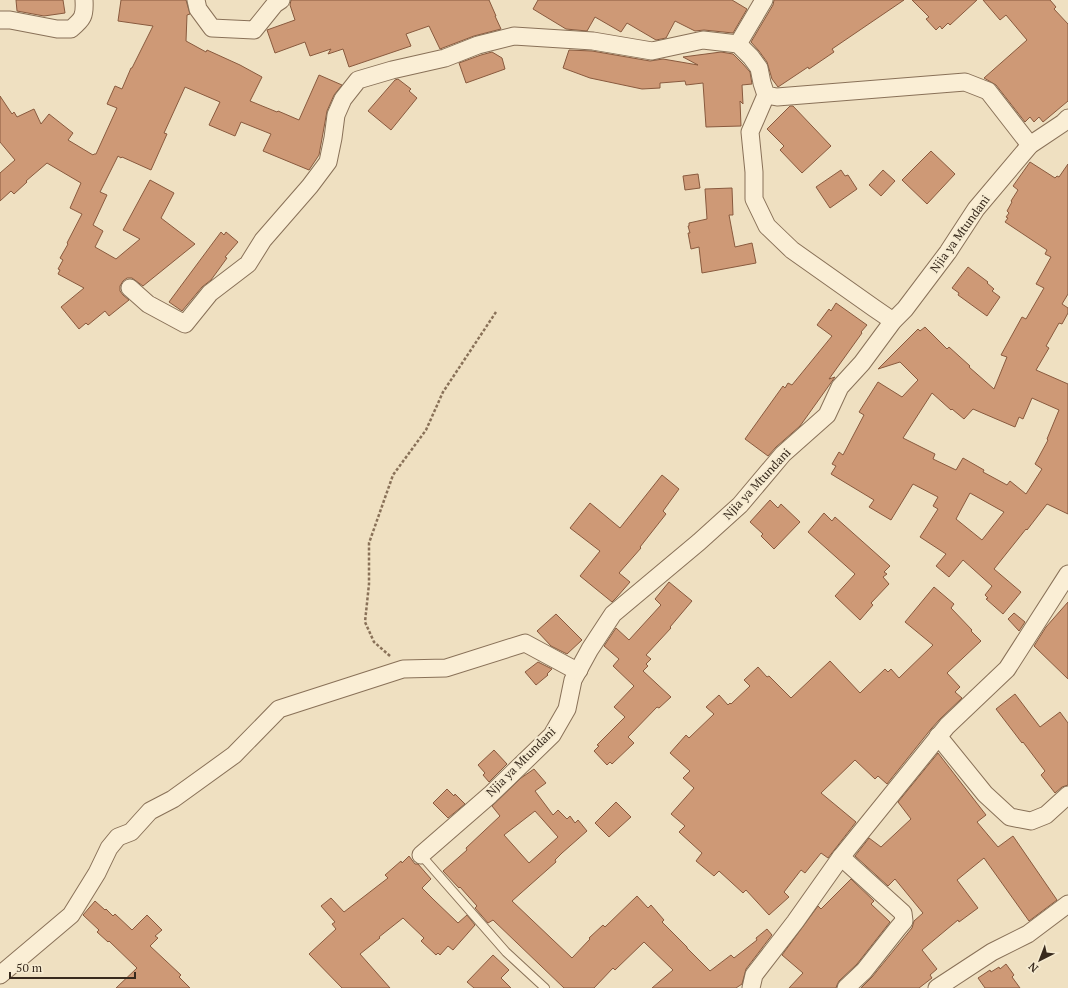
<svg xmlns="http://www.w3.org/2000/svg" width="1068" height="988" viewBox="0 0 1068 988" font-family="'PT Serif',serif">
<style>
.building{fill:#ce9976;stroke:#895a3e;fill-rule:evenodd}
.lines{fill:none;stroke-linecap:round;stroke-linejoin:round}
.service-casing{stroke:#897158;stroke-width:10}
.minor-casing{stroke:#897158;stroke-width:19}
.path{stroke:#897158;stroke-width:2.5;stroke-dasharray:3 2;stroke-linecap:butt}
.service{stroke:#faeed5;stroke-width:8}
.minor{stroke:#faeed5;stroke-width:17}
.labels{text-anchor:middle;stroke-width:4;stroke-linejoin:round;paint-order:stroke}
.street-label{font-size:12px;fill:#382a1d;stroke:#f6ebd1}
</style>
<rect width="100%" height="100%" fill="#efe0c1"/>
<!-- building -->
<g class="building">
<polygon points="16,0 63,0 65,13 44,16 17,11"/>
<polygon points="121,0 186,0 190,14 187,15 186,41 206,52 207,50 240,65 262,77 250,101 277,112 278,111 299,120 319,75 342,85 334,95 327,111 319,155 309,170 263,151 271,134 241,122 235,136 209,125 220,102 185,87 164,133 167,134 151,170 122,157 121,158 118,156 100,192 107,195 93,225 103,231 95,247 116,259 140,239 123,230 150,180 174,193 161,218 195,244 143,286 132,278 127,278 123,281 120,286 120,291 123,295 129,300 109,316 105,311 88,325 86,323 79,329 61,307 84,288 58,274 60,270 58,269 63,260 60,258 68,244 67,243 82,214 70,208 81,183 47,163 26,181 27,182 14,194 11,191 0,201 0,173 15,160 0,142 0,96 12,114 14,112 17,117 34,109 41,124 49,114 73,133 68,140 93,155 94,154 96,154 117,108 107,104 115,86 122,89 131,68 132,68 153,26 118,21"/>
<polygon points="291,0 489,0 496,16 495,16 501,29 474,36 440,49 429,26 406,34 411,46 349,67 343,49 328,54 331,49 310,56 305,42 275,53 267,30 295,20 290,5"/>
<polygon points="538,0 732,0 747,9 733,33 704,30 695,31 675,21 666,38 656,40 627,23 621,32 595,17 587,31 566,29 533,9"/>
<polygon points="774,0 904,0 832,49 834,52 809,69 808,67 778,87 772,79 767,62 759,51 751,42 773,5"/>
<polygon points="912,0 977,0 950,25 948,23 942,29 940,26 936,30 926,19 929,17"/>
<polygon points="983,0 1050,0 1056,7 1054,9 1068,24 1068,101 1043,122 1039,117 1034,122 1030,117 1025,122 996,85 984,78 1027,40 1006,15 1000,20"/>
<polygon points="569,50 592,51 650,61 663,59 698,65 683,57 721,52 733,54 743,64 750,72 752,84 742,85 743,104 740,101 741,126 706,127 703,83 686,85 685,81 660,83 660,88 642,89 590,78 563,68"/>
<polygon points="492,52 502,58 505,69 466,83 459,63 481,55"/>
<polygon points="398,79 411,89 409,91 417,98 391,130 368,111 395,80"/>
<polygon points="790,106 793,106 831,146 802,173 780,150 784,146 767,129"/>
<polygon points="931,151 955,174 927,204 902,180"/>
<path d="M1030,162L1055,178L1057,176L1059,177L1068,164V294L1062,304L1068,308V313L1062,324L1059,323L1046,346L1049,348L1036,370L1068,384V514L1047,504L1027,530L1026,529L994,569L1021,592L1003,614L986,599L988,598L985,595L992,586L963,560L949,577L936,566L946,554L920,537L938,509L933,506L938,497L913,484L891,520L869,507L874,500L831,474L836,466L832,464L839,452L843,455L864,415L859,412L878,382L902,397L918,380L900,362L878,369L918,329L920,331L925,327L947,349L949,347L970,366L969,367L994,389L1007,357L1001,355L1022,317L1026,319L1044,288L1036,284L1051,257L1045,254L1047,250L1005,222L1008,218L1006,217L1009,213L1007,211L1012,202L1011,201L1018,190L1013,186ZM932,393L951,410L952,409L964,419L973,409L1015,427L1019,417L1023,419L1032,398L1059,410L1047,439L1048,440L1035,464L1042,469L1026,494L1010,481L1007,485L983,472L984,470L963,458L956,470L933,459L935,454L903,438ZM970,493L1004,512L982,540L956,519Z"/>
<polygon points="841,170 845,176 848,175 857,189 830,208 816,187"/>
<polygon points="883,170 895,181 881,196 869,185"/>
<polygon points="698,174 700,188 685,190 683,176"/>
<polygon points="732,188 733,215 729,215 735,247 752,243 756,263 702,273 699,247 691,249 688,233 690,233 688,226 689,226 689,223 707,219 705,189"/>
<polygon points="221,232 224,235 226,232 238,242 225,257 227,258 211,280 202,287 182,311 169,302"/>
<polygon points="968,267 988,282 987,283 994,289 992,291 1000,297 987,316 958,295 959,293 952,288"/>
<polygon points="836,303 867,325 861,332 862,333 829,379 835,377 800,426 776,447 768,456 745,439 783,386 785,388 788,383 792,385 832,336 817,325 829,309 831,311"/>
<polygon points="662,475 679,489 663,511 666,514 640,547 641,548 619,573 630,582 617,597 612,602 580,576 600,551 570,528 590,503 620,528"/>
<polygon points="770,500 778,508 781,504 800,522 774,549 761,536 763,534 750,522"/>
<polygon points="824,513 832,521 835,517 890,566 884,572 887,574 883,577 889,584 871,603 873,605 860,620 835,596 855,574 808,532"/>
<polygon points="669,582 692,601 670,627 671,628 646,655 651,659 646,664 648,666 643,671 671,697 659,708 657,707 628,737 634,743 612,764 610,762 607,765 594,751 599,746 597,745 625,717 614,707 634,686 613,666 619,659 604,646 616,628 629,640 661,605 655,599"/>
<polygon points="934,587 954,604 951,608 972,630 971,631 981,641 947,673 960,687 955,692 962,698 940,719 931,729 887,784 878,776 875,779 855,760 821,793 856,822 828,858 821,853 805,873 801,870 784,892 789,897 769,915 746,890 743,893 719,871 714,876 696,861 702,853 679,832 685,826 671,814 694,788 683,778 690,771 670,753 686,735 689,738 714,714 706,707 719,695 728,705 730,703 731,704 750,686 744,680 758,667 767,677 769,676 791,698 830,661 860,693 885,669 888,672 891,669 899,678 933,645 905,622"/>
<polygon points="1068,602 1068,679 1034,646 1046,627"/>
<polygon points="1014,613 1025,622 1019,631 1008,619"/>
<polygon points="556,614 582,640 567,654 551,646 537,631"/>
<polygon points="538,662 552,669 547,674 548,675 536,685 525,672"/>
<polygon points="1015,694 1040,727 1060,712 1068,723 1068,785 1062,787 1055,793 1041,775 1045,771 1023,742 1022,743 996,709"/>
<polygon points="494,750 507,764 489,782 483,775 485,773 478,765"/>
<polygon points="938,753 986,815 977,822 998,847 1013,836 1057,900 1029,921 984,858 957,880 978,908 959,922 958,920 922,950 937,969 930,975 932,978 919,988 861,988 872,977 912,928 914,921 923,913 895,879 888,886 855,856 869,838 881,847 911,819 898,802"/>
<path d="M534,769L546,783L535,791L553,815L558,810L567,819L570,816L575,823L578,820L587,831L562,853L555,860L556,862L512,901L572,958L590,939L589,938L603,925L605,927L637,896L648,908L651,905L664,920L662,922L687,947V948L710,971L731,955L734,958L757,940L756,938L767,929L772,935L746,969L742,984L736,988H652L673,970L644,942L615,970L613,968L594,988H564L493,920L488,923L475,908L477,906L460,887L459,888L443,871L467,850L466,848L500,816L492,806L521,778ZM535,811L558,837L529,863L504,835Z"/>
<polygon points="447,789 454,796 455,794 465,804 448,818 433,803"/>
<polygon points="616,802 631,817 609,837 595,823"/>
<polygon points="409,856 415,864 418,864 431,879 422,888 434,900 458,923 467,915 475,925 453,950 448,946 440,955 438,953 436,955 421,941 424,938 403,918 379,937 380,938 360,954 390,988 342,988 309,954 336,929 332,924 335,922 321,906 331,898 344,912 388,878 385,875 401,861 402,863"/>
<polygon points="851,879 874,901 871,904 890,922 857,964 839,981 837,985 836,988 789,988 803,973 782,955 818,906 821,909"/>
<polygon points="95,901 105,910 106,909 113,916 115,914 132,930 147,915 162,930 155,936 158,938 150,946 181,975 179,977 190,988 116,988 137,968 109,941 108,942 97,932 99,930 83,915"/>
<polygon points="493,955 509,970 501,978 511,988 474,988 467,982"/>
<polygon points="1006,964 1014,975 1012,977 1020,988 985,988 978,978 990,970 991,972 999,967 1000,969"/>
</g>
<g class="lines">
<!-- service casing -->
<g class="service-casing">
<polyline id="service" points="421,855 506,952 545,988"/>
</g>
<!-- minor casing -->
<g class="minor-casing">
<g id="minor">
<polyline points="196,0 198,9 212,28 254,30 275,4 281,0"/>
<path d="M0,20H10L57,29H71C83,19 85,16 84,0"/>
<polyline points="738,44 764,0"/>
<polyline points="766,95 750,132 754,172 754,199 767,226 792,250 874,308 893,321"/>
<polyline points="130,288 148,304 185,324 210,293 248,264 263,240 310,186 328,162 333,138 336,115 343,99 358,80 392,70 445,58 478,45 514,36 593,41 652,51 703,40 738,44 751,57 759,68 762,83 766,95 777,97 965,82 988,91 1030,145"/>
<polyline points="938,736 985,794 1010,817 1031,821 1046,815 1068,795"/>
<polyline points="421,855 490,795 552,735 567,709 573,680 590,649 613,614 699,542 740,505 783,454 827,415 840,387 862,363 893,321 905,309 948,252 976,209 1030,145 1063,123 1068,118"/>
<polyline points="841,857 903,913 904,921 898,928 864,971 846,988"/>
<polyline points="0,975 71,915 97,873 109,848 118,837 131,832 150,811 173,799 234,755 279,709 403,669 446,668 525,643 575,670 579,670"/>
<polyline points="751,988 754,975 795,922 841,857 947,726 1007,669 1068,574"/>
<polyline points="937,988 992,952 1028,934 1068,904"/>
</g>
</g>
<!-- path -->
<polyline class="path" points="390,656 374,642 365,622 369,584 369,543 393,475 426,430 443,392 496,312"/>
<!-- service -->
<use href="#service" class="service"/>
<!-- minor -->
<use href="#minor" class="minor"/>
</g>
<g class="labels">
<!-- street labels -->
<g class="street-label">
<text transform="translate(960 234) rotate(-54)" y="4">Njia ya Mtundani</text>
<text transform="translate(757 484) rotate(-47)" y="4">Njia ya Mtundani</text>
<text transform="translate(521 762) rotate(-45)" y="4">Njia ya Mtundani</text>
</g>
</g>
<!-- north arrow -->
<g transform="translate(1040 960) rotate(222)" stroke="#f6ebd1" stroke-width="3" paint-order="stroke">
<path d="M0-3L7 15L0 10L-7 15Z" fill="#382a1d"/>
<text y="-6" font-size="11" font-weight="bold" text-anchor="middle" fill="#382a1d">N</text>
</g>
<!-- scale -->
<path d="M10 972v6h125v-6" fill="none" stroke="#382a1d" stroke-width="2"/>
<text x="16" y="972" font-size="12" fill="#382a1d" stroke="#f6ebd1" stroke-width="3" paint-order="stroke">50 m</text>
</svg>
